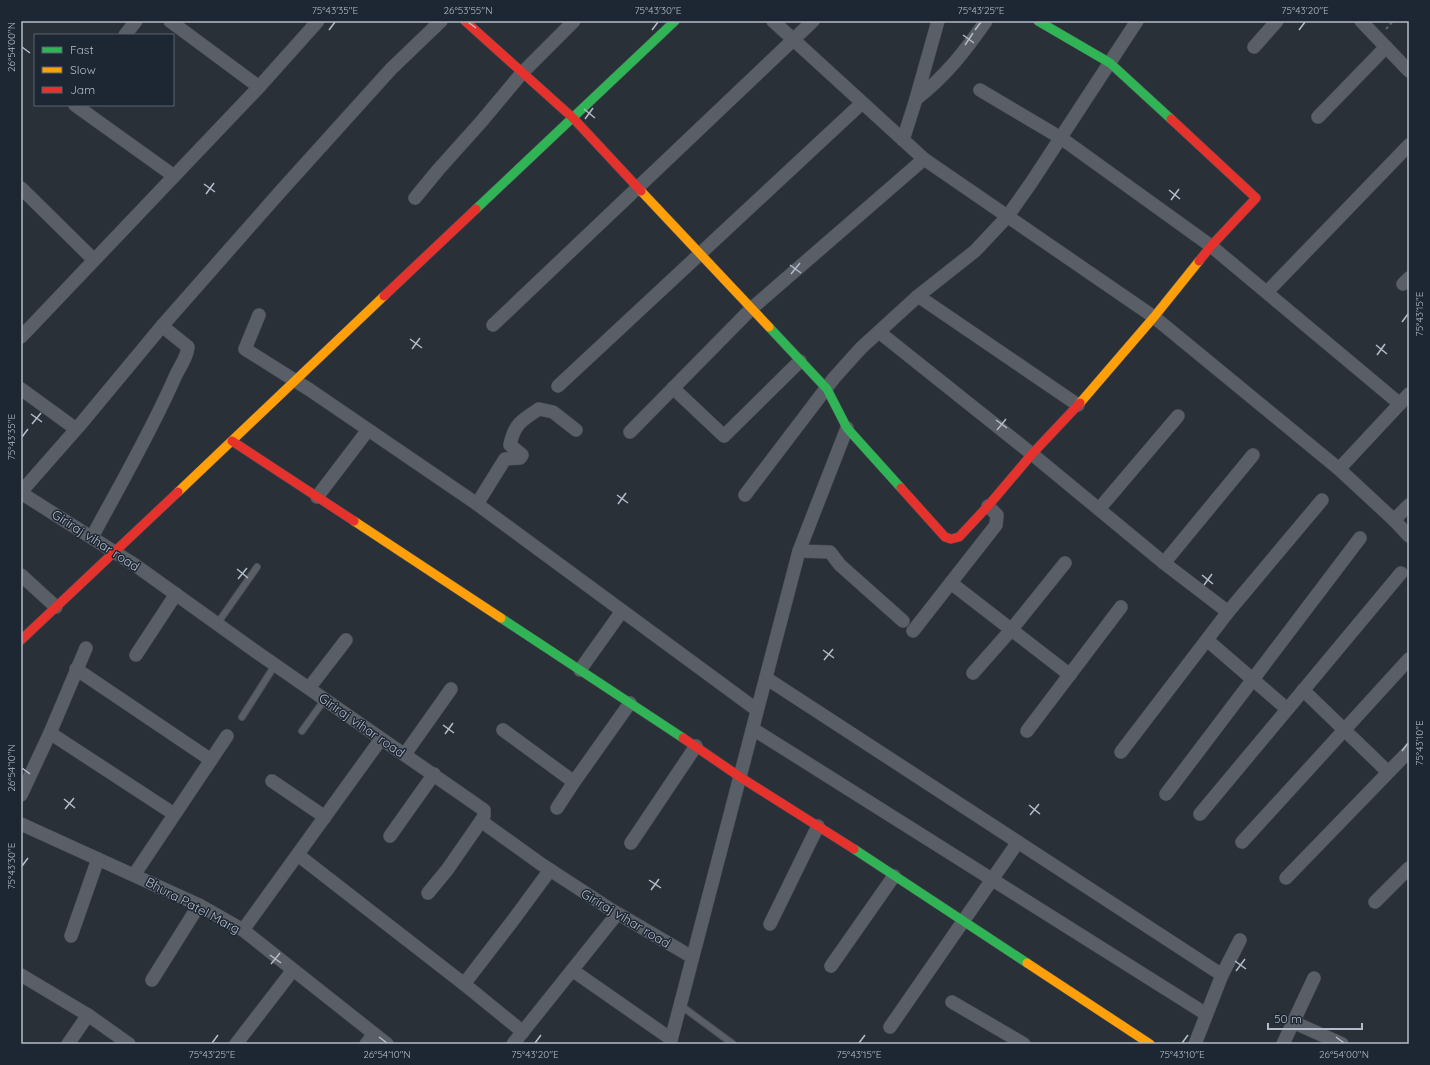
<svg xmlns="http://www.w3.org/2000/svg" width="1430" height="1065" viewBox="0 0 1430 1065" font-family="Quicksand,sans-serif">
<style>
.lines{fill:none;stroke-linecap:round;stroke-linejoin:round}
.lane-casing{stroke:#484c53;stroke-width:8}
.street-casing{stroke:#484c53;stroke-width:14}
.fast-casing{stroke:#484c53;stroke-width:10}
.slow-casing{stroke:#484c53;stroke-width:10}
.jam-casing{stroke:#484c53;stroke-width:10}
.path{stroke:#5d636a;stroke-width:2;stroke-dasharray:3 3;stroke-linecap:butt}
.lane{stroke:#5a5e66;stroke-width:6}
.street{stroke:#5a5e66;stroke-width:13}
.fast{stroke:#30b455;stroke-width:9}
.slow{stroke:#ff9f0a;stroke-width:9}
.jam{stroke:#e5322d;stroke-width:9}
.ticks{fill:none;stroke:#b4bcc9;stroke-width:1.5}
.labels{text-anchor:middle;stroke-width:3;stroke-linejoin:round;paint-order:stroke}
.street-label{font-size:13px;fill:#b4bcc9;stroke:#1d2633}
.neatline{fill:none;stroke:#b4bcc9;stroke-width:1.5}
.ticks-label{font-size:10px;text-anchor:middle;fill:#b4bcc9}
</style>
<rect width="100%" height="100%" fill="#2a3038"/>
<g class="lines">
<!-- lane casing -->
<g class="lane-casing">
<g id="lane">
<polyline points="217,624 257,567"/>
<polyline points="242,717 275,665"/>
<polyline points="302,731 325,699"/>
<polyline points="680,1005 733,1044"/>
</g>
</g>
<!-- street casing -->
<g class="street-casing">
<g id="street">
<polyline points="170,21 259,87"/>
<polyline points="773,21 924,159 1154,317 1339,469 1394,520 1409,536"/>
<polyline points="1361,21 1409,71"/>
<polyline points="125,35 136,21"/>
<polyline points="1254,47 1277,21"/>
<polyline points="980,90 1061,138 1211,246 1400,404"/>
<path d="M916,99C946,76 965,51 986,21"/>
<polyline points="75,105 174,176"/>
<polyline points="1318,117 1386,47"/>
<polyline points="903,140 916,99 938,21"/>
<polyline points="21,188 94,260"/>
<polyline points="415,198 438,170 481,122 522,73 574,21"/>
<polyline points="1403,284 1409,278"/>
<polyline points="1267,292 1409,145"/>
<polyline points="918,296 1078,405"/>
<polyline points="259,315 245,349 310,390 477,504 757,710"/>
<polyline points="493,325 813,21"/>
<polyline points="879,332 1032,454 1164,563 1228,612"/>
<polyline points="21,337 259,87 318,21"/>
<polyline points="558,386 862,103"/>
<polyline points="673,388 724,436 800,361"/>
<polyline points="21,389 76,429"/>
<polyline points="847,428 799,551 830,552 840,565 903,621"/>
<polyline points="630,432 751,309 924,159"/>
<polyline points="1339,469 1409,394"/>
<polyline points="21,492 79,426 162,326 280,192 391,69 441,21"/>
<polyline points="21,493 135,565 255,651 484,810 484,816 481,821 541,864 610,909 692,957"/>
<polyline points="745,495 834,378 861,348 918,296 975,251 1007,217 1031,183 1137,21"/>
<polyline points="317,497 368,430"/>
<path d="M477,504L505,459L520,458L522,455L510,445C514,424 522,420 539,409L553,412L576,430"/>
<polyline points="1099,509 1178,416"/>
<polyline points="1394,520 1409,505"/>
<path d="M92,537C120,485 151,432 175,377C180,366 187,358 188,347L162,326"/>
<polyline points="1164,563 1253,455"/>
<polyline points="21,575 56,607"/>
<polyline points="951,583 1070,675"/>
<polyline points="913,631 996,525 997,515 988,506"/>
<polyline points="1207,640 1287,709"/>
<polyline points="136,655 176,594"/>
<polyline points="76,669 211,760"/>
<polyline points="580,670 622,611"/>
<polyline points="973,673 1011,630 1065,563"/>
<polyline points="766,678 1222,975"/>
<polyline points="309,688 346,640"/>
<polyline points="1303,690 1388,772"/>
<polyline points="753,729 1206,1014"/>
<polyline points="503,730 574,782 630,703"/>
<polyline points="1027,731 1121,607"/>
<polyline points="50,733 174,814"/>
<polyline points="1121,752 1228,612 1322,500"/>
<polyline points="405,754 451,689"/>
<polyline points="272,781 325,817"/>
<polyline points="1166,794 1360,538"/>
<polyline points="21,795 50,733 86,648"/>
<polyline points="557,808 574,782"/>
<polyline points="1200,814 1401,573"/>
<polyline points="21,824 199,905 243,930 387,1044"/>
<polyline points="390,836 434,774"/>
<polyline points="1242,842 1409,659"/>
<polyline points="631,843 696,746"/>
<polyline points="298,855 464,984 523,1032"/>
<polyline points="134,875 227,736"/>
<polyline points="1286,878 1409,751"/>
<polyline points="428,893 447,870 481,821"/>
<polyline points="1375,902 1409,868"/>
<polyline points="770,924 818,826"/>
<polyline points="243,930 381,739"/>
<polyline points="71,936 98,859"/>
<polyline points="831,966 894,876"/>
<polyline points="572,970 671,1039"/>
<polyline points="21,975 88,1015 129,1044"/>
<polyline points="152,980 199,905"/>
<polyline points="464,984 514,919 550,870"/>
<polyline points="952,1002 1024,1044"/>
<polyline points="1293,1022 1342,1044"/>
<polyline points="890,1027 1018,842"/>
<polyline points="68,1044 88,1015"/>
<polyline points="236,1044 293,970"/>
<polyline points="366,1044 374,1034"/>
<polyline points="513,1044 617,914"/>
<polyline points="670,1044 799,551"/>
<polyline points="1195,1044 1222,975 1240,940"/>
<polyline points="1283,1044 1314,978"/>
</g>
</g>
<!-- fast casing -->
<g class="fast-casing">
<g id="fast">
<polyline points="1038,21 1110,63 1171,119"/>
<polyline points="476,209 675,21"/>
<polyline points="769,327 827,389 847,428 901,488"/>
<polyline points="501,618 683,738"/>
<polyline points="854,849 1027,963"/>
</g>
</g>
<!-- slow casing -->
<g class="slow-casing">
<g id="slow">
<polyline points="641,191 769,327"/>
<polyline points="1080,403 1154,317 1199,261"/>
<polyline points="178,492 384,296"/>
<polyline points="354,521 501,618"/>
<polyline points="1027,963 1150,1044"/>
</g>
</g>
<!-- jam casing -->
<g class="jam-casing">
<g id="jam">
<polyline points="465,21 573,118 641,191"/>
<polyline points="1171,119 1256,198 1211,246 1199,261"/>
<polyline points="384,296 476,209"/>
<polyline points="232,441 354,521"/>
<polyline points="901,488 945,537 951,539 959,537 988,506 1032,454 1080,403"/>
<polyline points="21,640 178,492"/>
<polyline points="683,738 740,777 854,849"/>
</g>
</g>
<!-- path -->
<polyline class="path" points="1386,29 1393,21"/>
<!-- lane -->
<use href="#lane" class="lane"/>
<!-- street -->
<use href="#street" class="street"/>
<!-- fast -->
<use href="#fast" class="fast"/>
<!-- slow -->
<use href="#slow" class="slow"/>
<!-- jam -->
<use href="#jam" class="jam"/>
</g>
<!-- ticks -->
<path class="ticks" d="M468,22L476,28M329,30L335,22M652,30L658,22M975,30L981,22M1299,30L1305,22M963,35L974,43M965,45L973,33M22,47L30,53M584,109L595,118M585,119L593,108M204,184L215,192M1169,190L1180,199M206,194L214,183M1171,200L1179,189M790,265L801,273M791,274L800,263M1402,322L1408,314M410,339L422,348M1376,345L1387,354M412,349L420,338M1377,355L1385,344M31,414L42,422M996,420L1007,428M32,424L41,413M997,430L1006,419M22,437L28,429M617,495L628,503M618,504L626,493M237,569L248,578M1202,575L1213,584M238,579L247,568M1204,585L1212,574M823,650L834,658M824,660L833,649M443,725L454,733M445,734L453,723M1402,751L1408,743M22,768L30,774M64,799L75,808M1029,805L1040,814M65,809L74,798M1030,815L1039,804M22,866L28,858M649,880L661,888M651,890L659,879M270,955L281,963M1235,961L1246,969M271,964L280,953M1236,971L1245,959M379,1037L387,1043M1336,1037L1344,1043M212,1043L218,1035M535,1043L541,1035M859,1043L865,1035M1182,1043L1188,1035"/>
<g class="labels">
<!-- street labels -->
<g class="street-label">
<text transform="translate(96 540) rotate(33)" y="5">Giriraj vihar road</text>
<text transform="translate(362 725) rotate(35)" y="5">Giriraj vihar road</text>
<text transform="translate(193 905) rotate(28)" y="5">Bhura Patel Marg</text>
<text transform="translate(626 918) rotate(31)" y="5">Giriraj vihar road</text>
</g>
</g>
<!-- border -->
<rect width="1430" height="1065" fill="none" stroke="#1d2633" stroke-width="44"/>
<!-- legend -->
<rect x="34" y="34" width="140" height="72" fill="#1d2633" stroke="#59626f"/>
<rect x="42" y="47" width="20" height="6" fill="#30b455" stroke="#59626f"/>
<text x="70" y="54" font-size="12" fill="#b4bcc9">Fast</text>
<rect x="42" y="67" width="20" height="6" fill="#ff9f0a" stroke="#59626f"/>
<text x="70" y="74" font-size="12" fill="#b4bcc9">Slow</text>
<rect x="42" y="87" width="20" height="6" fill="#e5322d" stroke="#59626f"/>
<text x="70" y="94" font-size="12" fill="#b4bcc9">Jam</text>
<!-- scale -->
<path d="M1268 1023v6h94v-6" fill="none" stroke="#b4bcc9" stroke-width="2"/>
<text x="1274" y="1023" font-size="12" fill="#b4bcc9" stroke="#1d2633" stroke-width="3" paint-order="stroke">50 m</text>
<rect x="22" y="22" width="1386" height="1021" class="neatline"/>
<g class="ticks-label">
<text x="335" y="14">75°43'35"E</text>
<text x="468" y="14">26°53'55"N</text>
<text x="658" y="14">75°43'30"E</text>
<text x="981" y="14">75°43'25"E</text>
<text x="1305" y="14">75°43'20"E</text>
<text transform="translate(11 47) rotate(-90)" y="4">26°54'00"N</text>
<text transform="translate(1419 314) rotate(-90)" y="4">75°43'15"E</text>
<text transform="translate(11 437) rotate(-90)" y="4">75°43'35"E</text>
<text transform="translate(1419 743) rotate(-90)" y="4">75°43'10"E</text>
<text transform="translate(11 768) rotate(-90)" y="4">26°54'10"N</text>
<text transform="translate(11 866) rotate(-90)" y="4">75°43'30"E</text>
<text x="212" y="1058">75°43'25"E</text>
<text x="387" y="1058">26°54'10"N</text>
<text x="535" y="1058">75°43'20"E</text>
<text x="859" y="1058">75°43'15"E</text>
<text x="1182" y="1058">75°43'10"E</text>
<text x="1344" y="1058">26°54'00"N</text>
</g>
</svg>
